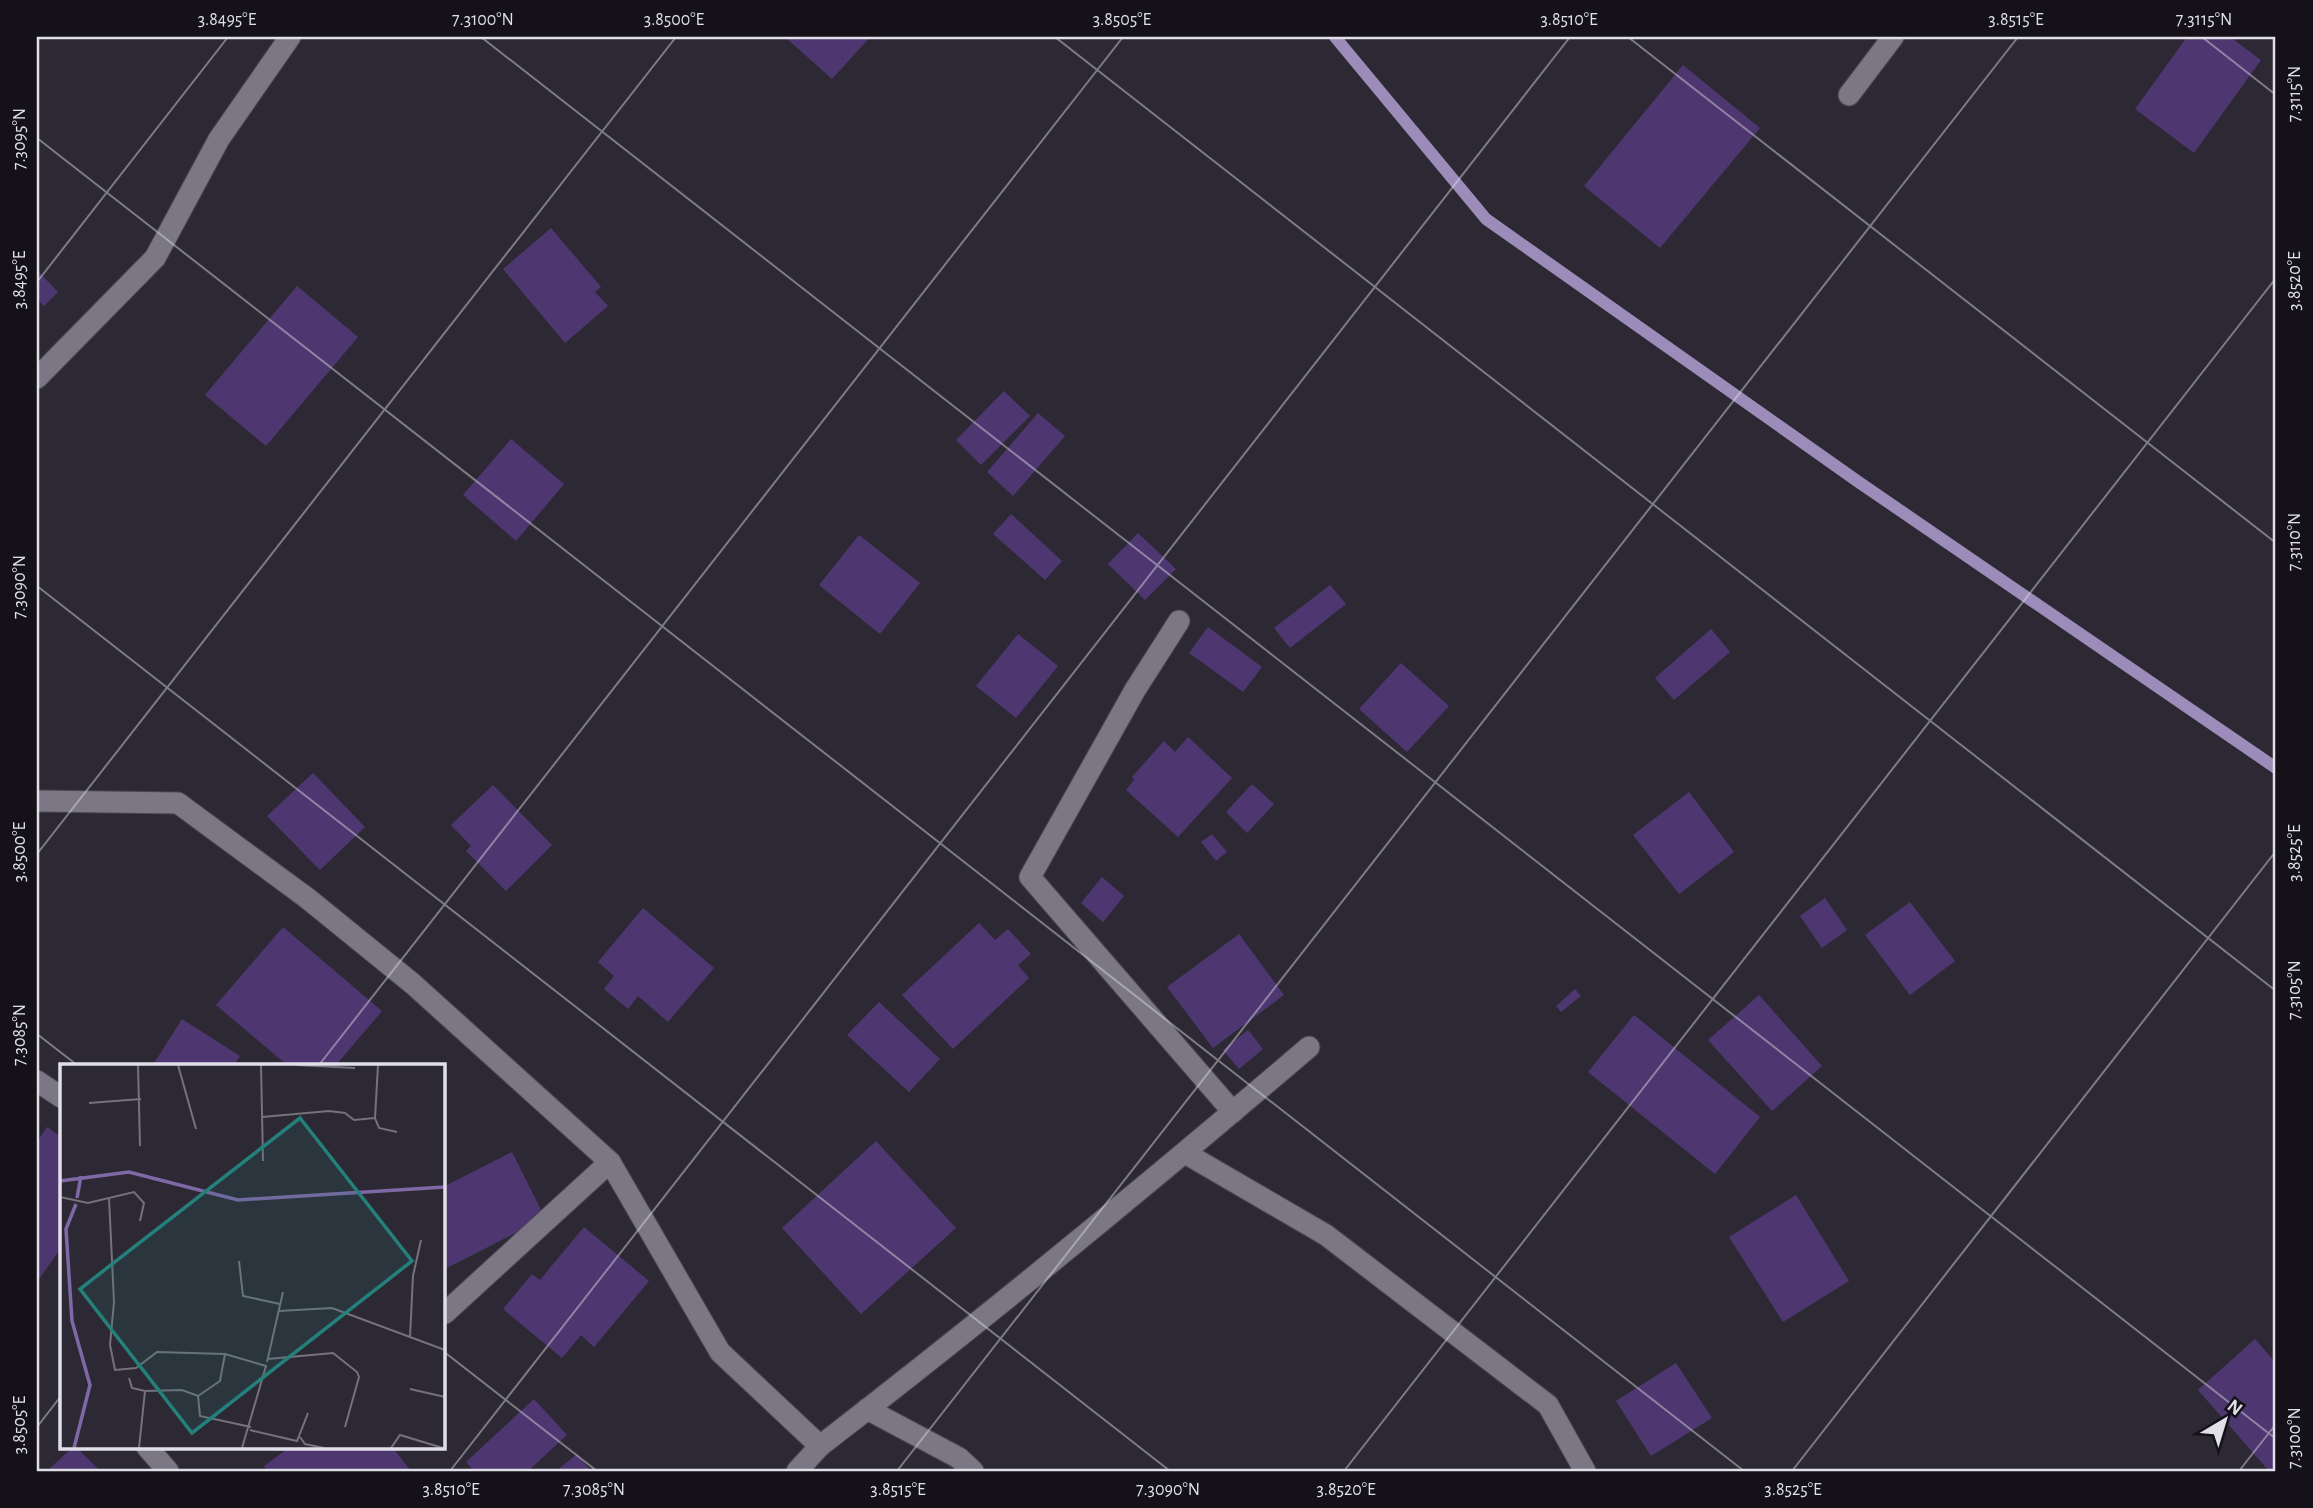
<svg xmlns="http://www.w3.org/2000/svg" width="2313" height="1508" viewBox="0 0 2313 1508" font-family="'Alegreya Sans',sans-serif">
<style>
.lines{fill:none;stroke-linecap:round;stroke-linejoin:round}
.stream{stroke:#9c8cba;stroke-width:12}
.building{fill:#4e3771}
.minor-casing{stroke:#4a4751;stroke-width:23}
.minor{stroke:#7b7785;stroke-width:21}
.ticks{fill:none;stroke:#e1dfe7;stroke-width:2;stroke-opacity:0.45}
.inset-river{fill:none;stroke:#7e68a6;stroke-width:3.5}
.inset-road{fill:none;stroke:#75727c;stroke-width:2}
.view{fill:#24807a;fill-opacity:0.15;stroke:#24807a;stroke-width:3.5}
.inset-edge{fill:none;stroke:#e1dfe7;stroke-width:3.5}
.neatline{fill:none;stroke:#e1dfe7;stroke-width:2.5}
.ticks-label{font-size:18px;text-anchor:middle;fill:#e1dfe7}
</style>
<rect width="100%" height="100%" fill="#2d2934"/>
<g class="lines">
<!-- stream -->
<polyline class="stream" points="1335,37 1486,219 1860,483 2276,768"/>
</g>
<!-- building -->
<g class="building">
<polygon points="785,37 870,37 832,79"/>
<polygon points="2187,37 2230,37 2261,60 2194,153 2135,109"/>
<polygon points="1683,65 1760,128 1660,248 1584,186"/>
<polygon points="551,228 601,287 595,292 608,306 565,343 503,269"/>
<polygon points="37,270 58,292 44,306 37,299"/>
<polygon points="297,286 358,337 266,446 205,395"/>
<polygon points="1004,391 1030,416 981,465 956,440"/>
<polygon points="1038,413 1065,436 1013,496 987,472"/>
<polygon points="511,439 564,484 516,541 463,495"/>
<polygon points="1011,514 1062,561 1045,580 993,534"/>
<polygon points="1138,533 1176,569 1145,600 1108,564"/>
<polygon points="859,535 920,583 880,634 819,585"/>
<polygon points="1330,585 1346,604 1290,648 1274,628"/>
<polygon points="1208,627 1262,667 1243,692 1189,653"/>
<polygon points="1711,629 1730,652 1674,700 1655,678"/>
<polygon points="1018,634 1058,666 1016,718 976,686"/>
<polygon points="1401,663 1449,706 1407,752 1359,709"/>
<polygon points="1188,737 1232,778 1178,837 1126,790 1134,780 1132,777 1164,741 1175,752"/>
<polygon points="313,773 365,827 320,870 267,816"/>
<polygon points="1252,784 1274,804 1247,833 1226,812"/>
<polygon points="493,785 552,845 506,891 466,851 471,846 451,825"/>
<polygon points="1689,792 1734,852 1679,894 1633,835"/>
<polygon points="1212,834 1227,852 1216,861 1201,842"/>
<polygon points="1102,877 1124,896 1103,922 1081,903"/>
<polygon points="1825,898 1847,930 1822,948 1800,916"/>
<polygon points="1910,902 1955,961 1910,995 1865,935"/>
<polygon points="643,908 714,968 668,1022 638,996 628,1009 604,989 614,976 598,962"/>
<polygon points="979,923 995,940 1008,929 1031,954 1018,965 1029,978 953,1049 902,995"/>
<polygon points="283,927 382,1011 336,1065 287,1065 216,1005"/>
<polygon points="1239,934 1284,995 1213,1048 1167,987"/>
<polygon points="1575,989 1581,996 1561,1012 1556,1006"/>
<polygon points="1759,995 1822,1066 1772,1111 1708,1040"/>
<polygon points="879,1002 940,1059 909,1092 847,1035"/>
<polygon points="1634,1015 1760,1117 1715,1174 1588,1072"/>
<polygon points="182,1019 240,1056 234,1065 153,1065"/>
<polygon points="1248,1030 1263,1049 1239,1069 1223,1050"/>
<polygon points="47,1127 61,1137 61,1248 37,1282 37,1142"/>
<polygon points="876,1141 956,1228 861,1314 782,1228"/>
<polygon points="512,1152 545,1218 443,1270 443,1187"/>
<polygon points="1796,1195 1849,1281 1783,1322 1729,1237"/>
<polygon points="584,1227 649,1281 594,1347 581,1335 562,1358 503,1309 532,1274 540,1280"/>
<polygon points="2255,1339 2276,1363 2276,1471 2269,1471 2198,1390"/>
<polygon points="1676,1363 1712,1418 1651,1456 1616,1401"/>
<polygon points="534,1399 567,1435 528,1471 474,1471 466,1462"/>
<polygon points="73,1447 76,1447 100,1471 47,1471"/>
<polygon points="290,1447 392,1447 411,1471 267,1471 264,1466"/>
<polygon points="577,1454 591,1471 556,1471"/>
</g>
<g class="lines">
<!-- minor casing -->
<g class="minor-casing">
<g id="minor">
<polyline points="1849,95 1893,37"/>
<polyline points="37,378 155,258 219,139 290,37"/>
<polyline points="1179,621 1135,690 1030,877 1233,1112"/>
<polyline points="37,801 178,803 307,898 413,984 610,1162"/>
<polyline points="37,1081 61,1097"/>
<polyline points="1185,1153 1326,1235 1548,1405 1585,1471"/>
<polyline points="443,1312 445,1313 610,1162 720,1352 820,1446 797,1471"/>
<polyline points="867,1409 959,1458 973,1471"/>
<path d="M820,1446C987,1317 1149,1184 1309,1047"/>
<polyline points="147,1447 168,1471"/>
</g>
</g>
<!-- minor -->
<use href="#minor" class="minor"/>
</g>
<!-- ticks -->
<path class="ticks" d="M481,37L2276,1439M1055,37L2276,991M1628,37L2276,543M2202,37L2276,95M37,138L1744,1471M37,282L228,37M37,586L1170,1471M37,854L676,37M37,1034L77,1065M319,1065L1123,37M443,1351L597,1471M37,1427L61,1396M450,1471L1570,37M897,1471L2018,37M1344,1471L2276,278M1792,1471L2276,851M2239,1471L2276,1424"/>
<!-- overview -->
<g transform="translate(60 1064)">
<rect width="385" height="385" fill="#2d2934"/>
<path class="inset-river" d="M0,117L69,108L178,136L385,123M17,134L21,112M14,384L30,321L12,257L6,165L16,140"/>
<path class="inset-road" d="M78,1L80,82M118,1L136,65M201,1L203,97M237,1L295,4M318,1L315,54L319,64L337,68M29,39L81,35M202,53L269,47L285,49L294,56L315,54M0,133L28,139L74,128L84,139L80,157M49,134L54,238L50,281L55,306L76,304L97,288L165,290M179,197L183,232L220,240M219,247L272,244L385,286M350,273L353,212L361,176M208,295L273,289L297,308L299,313L285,363M207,298L223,228M69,314L72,324L85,327L122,326L138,332L160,317L165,290L206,302L182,384M350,325L385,333M138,332L140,352L191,363M190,366L237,377L248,349M240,373L245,380L264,384M79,384L85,327M331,384L340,371L383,384"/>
<path class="view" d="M240,54L352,197L132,369L20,225Z"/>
<rect width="385" height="385" class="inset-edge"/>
</g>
<!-- border -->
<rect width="2313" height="1508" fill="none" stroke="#141218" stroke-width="77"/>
<!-- north arrow -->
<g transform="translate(2225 1420) rotate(38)" stroke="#141218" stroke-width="5" paint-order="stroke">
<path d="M0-5L12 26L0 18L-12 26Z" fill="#e1dfe7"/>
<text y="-10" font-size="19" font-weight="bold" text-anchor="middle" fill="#e1dfe7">N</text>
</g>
<rect x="38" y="38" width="2236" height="1432" class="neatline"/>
<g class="ticks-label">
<text x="227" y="25">3.8495°E</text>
<text x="483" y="25">7.3100°N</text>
<text x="674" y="25">3.8500°E</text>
<text x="1122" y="25">3.8505°E</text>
<text x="1569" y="25">3.8510°E</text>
<text x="2016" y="25">3.8515°E</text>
<text x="2204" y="25">7.3115°N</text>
<text transform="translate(2294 94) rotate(-90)" y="6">7.3115°N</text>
<text transform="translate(19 139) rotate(-90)" y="6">7.3095°N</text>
<text transform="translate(19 280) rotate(-90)" y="6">3.8495°E</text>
<text transform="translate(2294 281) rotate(-90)" y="6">3.8520°E</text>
<text transform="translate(2294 542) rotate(-90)" y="6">7.3110°N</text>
<text transform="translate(19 587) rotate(-90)" y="6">7.3090°N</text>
<text transform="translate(19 852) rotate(-90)" y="6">3.8500°E</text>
<text transform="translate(2294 853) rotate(-90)" y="6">3.8525°E</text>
<text transform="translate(2294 990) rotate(-90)" y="6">7.3105°N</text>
<text transform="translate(19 1035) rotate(-90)" y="6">7.3085°N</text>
<text transform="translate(19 1425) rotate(-90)" y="6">3.8505°E</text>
<text transform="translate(2294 1438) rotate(-90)" y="6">7.3100°N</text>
<text x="451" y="1495">3.8510°E</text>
<text x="594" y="1495">7.3085°N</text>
<text x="898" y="1495">3.8515°E</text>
<text x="1168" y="1495">7.3090°N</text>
<text x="1346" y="1495">3.8520°E</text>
<text x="1793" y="1495">3.8525°E</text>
</g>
</svg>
